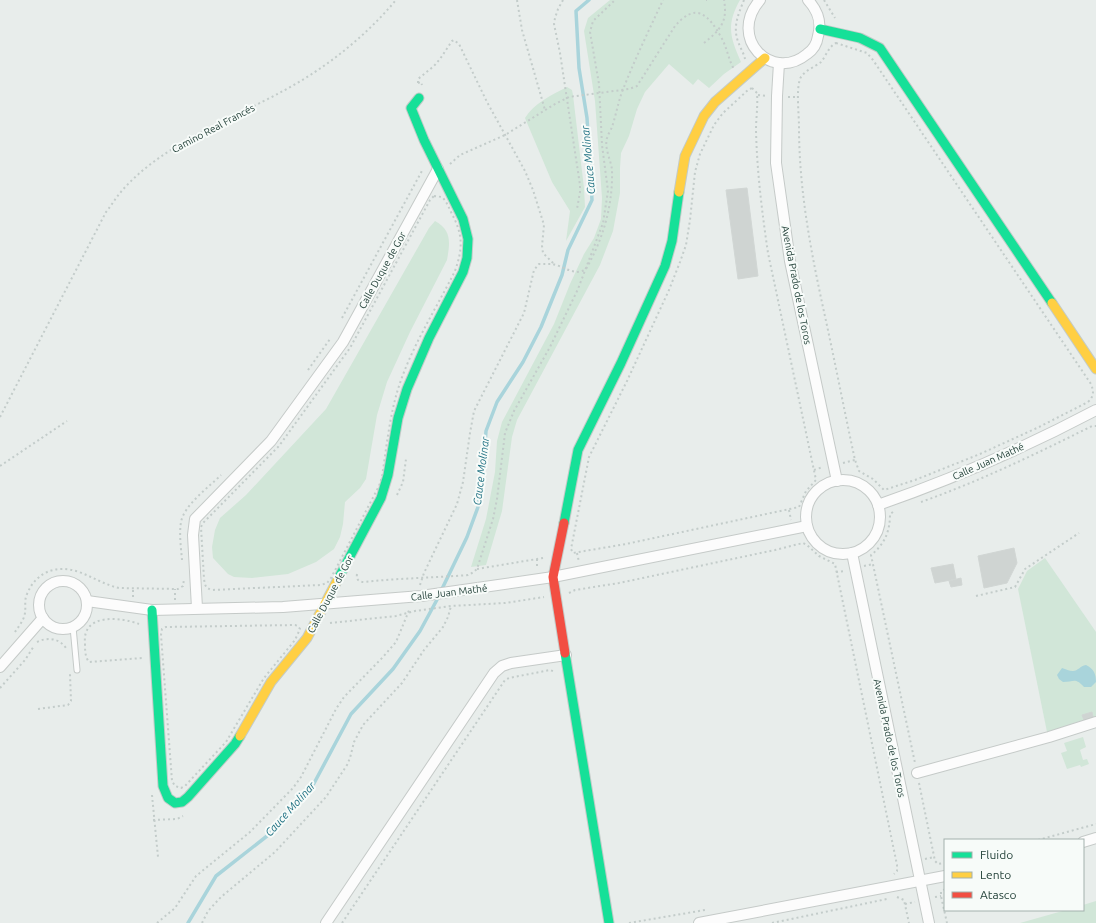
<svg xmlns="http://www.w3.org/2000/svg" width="1096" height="923" viewBox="0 0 1096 923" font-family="Ubuntu,sans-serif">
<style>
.green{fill:#d1e6d8}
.water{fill:#a9d4db}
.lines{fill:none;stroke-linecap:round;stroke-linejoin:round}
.stream{stroke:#a9d4db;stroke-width:3.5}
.building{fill:#cfd4d2;stroke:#d1d6d4}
.lane-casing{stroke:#c5cac8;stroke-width:7}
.street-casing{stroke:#c5cac8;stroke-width:12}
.fast-casing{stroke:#c3cbc8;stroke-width:11}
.slow-casing{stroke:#c3cbc8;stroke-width:11}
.jam-casing{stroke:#c3cbc8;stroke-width:11}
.path{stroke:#c3ccca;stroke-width:2;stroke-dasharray:2 3;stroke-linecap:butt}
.lane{stroke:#fcfcfc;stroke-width:5}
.street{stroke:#fcfcfc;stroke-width:10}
.fast{stroke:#16e098;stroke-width:9}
.slow{stroke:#ffcf43;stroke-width:9}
.jam{stroke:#f24e42;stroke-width:9}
.labels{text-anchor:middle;stroke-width:4;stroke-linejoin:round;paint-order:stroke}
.street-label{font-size:10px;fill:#24423a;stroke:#f7fbf9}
.water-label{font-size:11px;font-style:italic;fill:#1c6f80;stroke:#f7fbf9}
</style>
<rect width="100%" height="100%" fill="#e8edeb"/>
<!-- green -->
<g class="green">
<path d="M610,0H740C726,25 730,37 741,62L724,74L709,88L698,79L693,85L669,64L645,92L637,109L629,136L621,153L620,168V193L613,231L600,265L517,420L512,437L502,511L486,565L471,567L486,519L495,472L497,441L502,422L554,324L570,284L584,254L594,238L601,219L602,198L595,101L584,31L588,18Z"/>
<path d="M567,87L572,90L573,95L584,188L585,207L566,241L570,211L552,182L525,118C534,103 552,95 567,87Z"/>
<path d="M435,221C452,230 450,243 447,260L410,332L387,382L377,415L366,479L360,488L345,502L343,524L340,537L334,549L316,562L288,574L252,578L234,577L228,574L213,558L212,547L215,530L220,518L246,495L326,409L429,228Z"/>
<polygon points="1045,558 1096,632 1096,716 1047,732 1018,589 1027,571"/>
<polygon points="1083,737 1086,747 1080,750 1083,760 1087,759 1089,764 1081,767 1080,765 1067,769 1061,753 1067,751 1064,743"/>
<polygon points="1096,901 1096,923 1020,923 1066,910 1083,910 1083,905"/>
</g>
<!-- water -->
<path class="water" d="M1086,665C1094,669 1096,674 1096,682L1091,687H1084C1075,677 1074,682 1063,682L1059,679L1057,675L1062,668C1066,669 1069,671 1073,671C1078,671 1080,666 1086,665Z"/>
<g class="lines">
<!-- stream -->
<g class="stream">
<polyline points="441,591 467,537 478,507 483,473 486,431 497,402 523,362 541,327 562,275 568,250 592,200 587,118 579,68 576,11 589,0"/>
<polyline points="188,923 216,876 267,836 312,787 351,714 393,669 420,631 439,596"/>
</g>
</g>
<!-- building -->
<g class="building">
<polygon points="747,188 758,276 738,279 726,190"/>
<polygon points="1014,548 1017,563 1007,583 984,588 978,556"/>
<polygon points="953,564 956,579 935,583 931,568"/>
<polygon points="961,578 962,585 951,587 949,581"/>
<polygon points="1092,712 1093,717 1084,720 1082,715"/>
</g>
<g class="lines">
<!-- lane casing -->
<g class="lane-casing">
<polyline id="lane" points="73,627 77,670"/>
</g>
<!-- street casing -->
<g class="street-casing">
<g id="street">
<path d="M760,0C727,38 772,83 807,54C813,50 817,43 818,36C822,22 818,11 808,0"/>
<polyline points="779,63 777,96 776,163 790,261 837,481"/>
<circle cx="843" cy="517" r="37"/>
<path d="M878,505C953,479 1026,447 1096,410"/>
<polyline points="852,553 929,923"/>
<circle cx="63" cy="605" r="24"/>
<polyline points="87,601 152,610 283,607 421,596 553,577 807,526"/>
<polyline points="197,608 193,535 195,519 271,441 343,342 438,169"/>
<polyline points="0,667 43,618"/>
<polyline points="917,773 1049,737 1096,722"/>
<polyline points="1083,842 1096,838"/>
<polyline points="326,923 494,673 502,666 511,663 566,655"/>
<polyline points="699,923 945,876"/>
</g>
</g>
<!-- fast casing -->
<g class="fast-casing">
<g id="fast">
<polyline points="820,29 860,38 880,48 1052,303"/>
<polyline points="564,523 578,450 621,363 665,266 672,241 679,192"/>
<polyline points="338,579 381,498 388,475 398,418 407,389 429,338 463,272 467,258 468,239 463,219 424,140 411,108 419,98"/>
<polyline points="152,610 163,786 168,798 175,803 182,802 188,797 235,744 240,736"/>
<polyline points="565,653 609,923"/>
</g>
</g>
<!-- slow casing -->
<g class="slow-casing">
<g id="slow">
<polyline points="679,192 685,156 704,116 715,102 765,58"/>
<polyline points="1052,303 1096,369"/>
<polyline points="240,736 271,682 307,638 338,579"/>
</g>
</g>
<!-- jam casing -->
<g class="jam-casing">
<polyline id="jam" points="564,523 553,577 565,653"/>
</g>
<!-- path -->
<g class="path">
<polyline points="517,0 522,30 545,110"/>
<polyline points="563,0 558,9 555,18 554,24 560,53 580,185 580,192 577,209"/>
<polyline points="706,0 707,0"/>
<path d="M744,0C738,15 732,28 739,44C741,49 744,54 745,59"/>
<polyline points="824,0 835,18"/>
<path d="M704,43C720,30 728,22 724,0"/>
<path d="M836,43L867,53L873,60L1091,384C1094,392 1094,396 1088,402L1039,427L980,454L915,480L884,490L873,479L859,471L855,460C845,414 836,367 826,321C812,257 799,193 799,127C799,113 796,91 800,79C803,71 815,67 821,62C826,56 829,46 836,43Z"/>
<polyline points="418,83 421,82 422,85"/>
<polyline points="418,83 418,79 434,66 440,59 452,41 454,40 459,44 487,102 525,171 533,190 544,225 542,246 543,253 554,264"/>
<path d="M752,88L757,93C758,106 756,118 756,130C757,172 762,212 768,253L816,480L806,491L799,507L626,544L573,553L571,549L589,457L627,381L669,290L680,262L686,245L690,220L695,172L700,154L714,125L723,113L748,90Z"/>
<polyline points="758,95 767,96"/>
<polyline points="788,97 798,97"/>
<path d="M450,164L460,155L505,135L555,104L569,97L629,89L637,86L675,26C696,2 708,14 721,37C727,47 728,59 734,69"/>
<path d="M434,196L442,197C447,202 449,208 452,214C463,235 463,248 455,271C435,311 408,352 396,396C389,422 386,450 382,477L379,486L331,578L327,583L321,585L212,590C205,588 205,585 204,579L201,527L203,523L279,446L350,348L430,200Z"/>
<polyline points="342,318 423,169"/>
<polyline points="308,370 330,339"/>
<path d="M0,417L106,212C111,206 115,199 120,193C160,145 230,120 283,91C326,68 365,37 396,0"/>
<polyline points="843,463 855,460"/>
<polyline points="0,466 67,421"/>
<polyline points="814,470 823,467"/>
<polyline points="397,495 403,482 406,459"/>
<path d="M921,502C980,481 1036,454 1092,426H1096"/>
<polyline points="789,510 791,520"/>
<path d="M893,512L890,514C890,531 885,544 871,555L915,763"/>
<polyline points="577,553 579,562"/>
<polyline points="537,559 537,568"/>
<path d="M182,560C181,548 179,534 181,522C184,505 209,487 221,475"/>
<polyline points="864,566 873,564"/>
<polyline points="477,569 543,558"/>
<polyline points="836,572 845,571"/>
<path d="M357,574C356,580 359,582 365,582C399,578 433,578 468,575L472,573L477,569L493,519L497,499L505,433L514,411L550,347L565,316L578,289L603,223L608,191L602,145L599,84L590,32L593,21L615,0"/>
<path d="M420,585L424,573L457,504L463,482L470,433L474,411L524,313L534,270L539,264C544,264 548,264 552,264C564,266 575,277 586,269C603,239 613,206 612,170C611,160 604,148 607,138C608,134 611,130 612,127C616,115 618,103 622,92C634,61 649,30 663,0"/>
<polyline points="569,593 575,590 619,583 775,550 803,543 807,545 819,556 835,564 897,865 897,871 894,874"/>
<polyline points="976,596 1015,587 1025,569 1079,533"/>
<polyline points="133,597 133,589"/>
<polyline points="175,600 175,589"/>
<polyline points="330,623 396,616 415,611 451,606 505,603 544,597"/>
<path d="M139,624C121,617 82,613 85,643C85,650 85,657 89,662L142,658"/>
<polygon points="295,625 298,626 300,629 295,640 264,678 226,742 185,786 181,788 175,786 172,781 161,635 162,629 166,627"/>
<path d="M15,632C19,626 24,620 25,613C26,607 24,600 27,594C36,572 56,564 79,572C93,577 105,585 119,588L178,589L183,586L184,579"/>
<path d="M37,642C47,637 59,638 66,648"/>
<polyline points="0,688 25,660 34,646"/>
<polyline points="38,709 68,705 71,701 70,674"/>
<polyline points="919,783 935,861 938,864 945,863"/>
<polyline points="152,795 158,857"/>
<polyline points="153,820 177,819 183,816"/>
<polyline points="1038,840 1096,824"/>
<polyline points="925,859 934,857"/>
<polyline points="945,889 941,892 941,896 947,923"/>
<polyline points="897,897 904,900 909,923"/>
<polyline points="935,897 941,896"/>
<polyline points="905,904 915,902"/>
<polyline points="157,923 175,908 196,876 250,832 293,788 301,777 336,709 344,697 383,657 396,642 410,608"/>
<polyline points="202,923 208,911 221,897 275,852 326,797 347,765 350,758 354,742 363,725 402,683 424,650 443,627 448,617 451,606"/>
<polyline points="342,923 505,680 509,678 550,670 555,672"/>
<polyline points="629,923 705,910"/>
<polyline points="772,923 887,899"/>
</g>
<!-- lane -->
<use href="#lane" class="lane"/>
<!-- street -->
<use href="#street" class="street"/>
<!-- fast -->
<use href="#fast" class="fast"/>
<!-- slow -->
<use href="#slow" class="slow"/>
<!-- jam -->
<use href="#jam" class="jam"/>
</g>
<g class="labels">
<!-- street labels -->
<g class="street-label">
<text transform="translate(213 128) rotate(-28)" y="4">Camino Real Francés</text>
<text transform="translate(382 270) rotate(-61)" y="4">Calle Duque de Gor</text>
<text transform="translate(797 285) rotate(79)" y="4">Avenida Prado de los Toros</text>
<text transform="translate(988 461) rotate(-24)" y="4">Calle Juan Mathé</text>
<text transform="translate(449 592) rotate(-7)" y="4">Calle Juan Mathé</text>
<text transform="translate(330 594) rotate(-62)" y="4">Calle Duque de Gor</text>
<text transform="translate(890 738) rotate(78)" y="4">Avenida Prado de los Toros</text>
</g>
<!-- water labels -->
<g class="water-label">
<text transform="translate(588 160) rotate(-95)" y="4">Cauce Molinar</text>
<text transform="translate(481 471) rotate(-83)" y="4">Cauce Molinar</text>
<text transform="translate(290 809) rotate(-48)" y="4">Cauce Molinar</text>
</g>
</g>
<!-- legend -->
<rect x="944" y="839" width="140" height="72" fill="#f7fbf9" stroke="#a3b1ad"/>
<rect x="952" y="852" width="20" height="6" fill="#16e098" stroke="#a3b1ad"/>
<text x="980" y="859" font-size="12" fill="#24423a">Fluido</text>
<rect x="952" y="872" width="20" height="6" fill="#ffcf43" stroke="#a3b1ad"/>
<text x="980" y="879" font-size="12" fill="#24423a">Lento</text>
<rect x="952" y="892" width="20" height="6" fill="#f24e42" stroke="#a3b1ad"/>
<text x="980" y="899" font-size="12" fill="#24423a">Atasco</text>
</svg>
